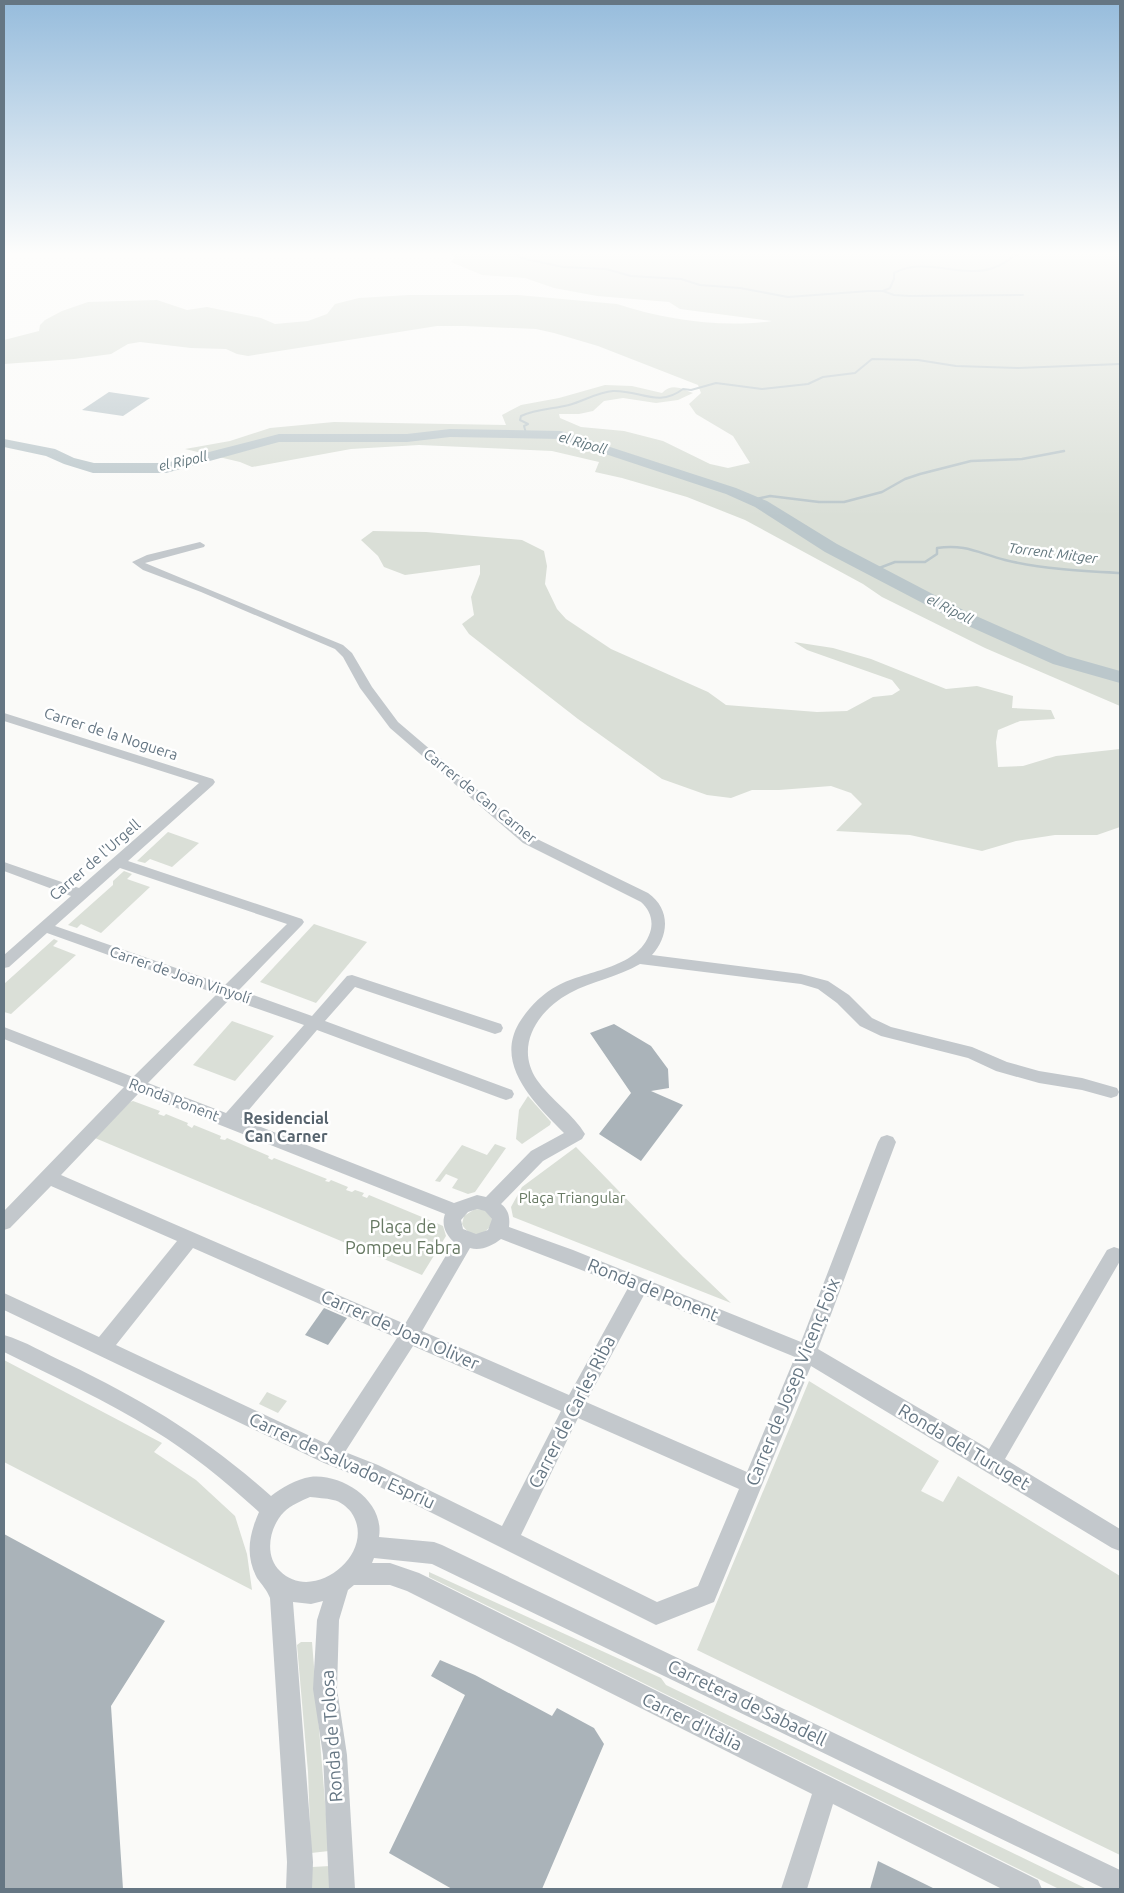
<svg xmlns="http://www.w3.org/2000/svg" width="1124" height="1893" viewBox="0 0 1124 1893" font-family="Ubuntu,sans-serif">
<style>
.green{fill:#dadfd7}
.water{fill:#bbc7cb}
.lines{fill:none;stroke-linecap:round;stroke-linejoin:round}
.stream-far1{stroke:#bbc7cb;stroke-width:2}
.stream{stroke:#bbc7cb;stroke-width:2.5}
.river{fill:#bbc7cb;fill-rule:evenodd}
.building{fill:#aab3b9}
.minor{fill:#c3c8cc;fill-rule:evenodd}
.labels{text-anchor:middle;stroke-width:5;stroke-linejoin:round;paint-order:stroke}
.far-water-label{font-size:14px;font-style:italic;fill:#60757c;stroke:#fff}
.street-label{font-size:15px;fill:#657683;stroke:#fff}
.park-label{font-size:15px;fill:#687a64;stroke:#fff}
.neighbourhood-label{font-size:16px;font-weight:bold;fill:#57646e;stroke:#fff}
.near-park-label{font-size:18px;fill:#687a64;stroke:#fff}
.near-street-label{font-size:18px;fill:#657683;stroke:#fff}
</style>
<rect width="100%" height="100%" fill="#fafaf8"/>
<!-- green -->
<g class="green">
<path d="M447,252H1120V706L985,648L882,597L863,584L745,520L687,497L622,478L595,472L599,462L552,451L419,445L351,449L252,467L240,462L185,449L230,441L270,428L334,422L506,425L502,415L521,405L559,398L605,385L632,386L662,393C672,383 680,388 693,393L678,400L656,403L623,398L604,401L593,411L579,414H559L560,418L581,427L624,431L663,441L710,464L728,468L750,463L733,436L696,414L689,404L701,393L698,385L598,346L554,333L536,329L464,326H437L248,356L237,354L226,349L191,348L140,342L128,344L111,354L74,359L4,364V340L39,331L40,325L45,320L62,311L88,302L157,300L187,310L207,307L261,318L275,324L308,321L327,314L335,304L359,298L409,295H518L617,304C666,320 722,328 772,321L680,309L669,302L597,296L554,288L525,278L482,275L451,262L455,257Z"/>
<polygon points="373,531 426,532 522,540 544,551 547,566 545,584 557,609 566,619 611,649 708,692 726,705 817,712 847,711 873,697 892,695 900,690 892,680 807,650 794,642 833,648 871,659 946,689 977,686 1013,696 1012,708 1051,710 1055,719 1020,721 998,730 996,742 998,767 1023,766 1056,756 1120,749 1120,827 1097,835 1055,835 1016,841 982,851 910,835 836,831 862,804 851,793 831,786 779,790 752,790 731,798 707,795 662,779 578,719 469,634 462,624 474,615 471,597 480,574 480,565 405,575 384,567 378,556 361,540"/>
<polygon points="168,832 199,843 172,867 150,859 145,863 137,861"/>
<polygon points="124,871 132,874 127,879 150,887 101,933 81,924 77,928 68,925 113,885 113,881"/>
<polygon points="314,924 367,942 316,1003 260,982"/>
<polygon points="54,939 58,941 53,946 76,955 11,1014 4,1012 4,984"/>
<polygon points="232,1021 274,1036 235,1081 193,1065"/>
<polygon points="528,1096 551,1122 550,1125 522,1144 516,1139 519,1110"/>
<polygon points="133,1101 160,1111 158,1114 164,1116 166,1114 188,1123 187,1125 192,1128 194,1125 221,1136 220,1139 225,1140 227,1138 269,1156 268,1158 272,1160 274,1158 327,1179 325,1181 329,1182 331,1180 348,1187 346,1190 352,1192 355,1190 364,1193 362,1196 367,1198 369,1195 434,1222 443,1226 446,1236 422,1275 95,1138 130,1102"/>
<polygon points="495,1144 506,1148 475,1192 468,1194 452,1188 458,1179 446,1174 440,1182 435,1181 462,1145 487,1155"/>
<polygon points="576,1147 683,1257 731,1303 513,1217 511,1207 522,1187"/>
<path d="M475,1209L485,1210L493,1220C488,1236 470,1240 462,1224L464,1216Z"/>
<polygon points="4,1360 162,1443 154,1452 196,1480 235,1516 247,1554 252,1590 4,1462"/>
<polygon points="809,1381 939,1461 921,1491 943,1502 958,1476 1120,1576 1120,1855 697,1650"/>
<polygon points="267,1392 287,1401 278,1413 259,1404"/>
<polygon points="429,1572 661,1678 666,1685 1087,1889 1059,1889 429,1577"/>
<polygon points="301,1642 312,1642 329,1851 311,1853 308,1772 297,1645"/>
<polygon points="330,1866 329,1889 312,1889 312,1867"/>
</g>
<!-- water -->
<polygon class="water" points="109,392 150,398 123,416 82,410"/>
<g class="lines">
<!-- stream-far1 -->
<g class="stream-far1">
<polyline points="519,252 517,254 521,258 563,267 606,269 631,276 681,279 700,285 740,288 788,297 869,291 883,291 894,295 910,296 1023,295"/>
<path d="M883,291L890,288L894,279V273C925,256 961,279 993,268C1003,265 1012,258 1020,252"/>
<path d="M526,433L524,426L528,424L520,420L521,416C536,409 553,409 569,405C584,401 598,392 613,391C640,390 658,408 683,389L691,390L716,383L762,389L808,384L823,377L855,373L872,359L918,360L956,366L1018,368L1120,364"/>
</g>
<!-- stream -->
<g class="stream">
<polyline points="752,500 770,496 819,502 844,502 882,492 905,479 920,474 971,461 1022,459 1064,451"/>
<path d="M874,570L895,562H925L937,554V548C966,544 978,553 1005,560C1042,569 1082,571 1120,573"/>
</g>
<!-- river -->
<polygon class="river" points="450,429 561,431 736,488 767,501 837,544 967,612 1067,656 1120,671 1120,683 1053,664 955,620 825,552 755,507 726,494 560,439 450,437 407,442 279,442 166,473 93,473 64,464 46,456 4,447 4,439 55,449 74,458 94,463 166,463 279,434 407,434"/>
</g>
<!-- building -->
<g class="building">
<polygon points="614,1024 651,1046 668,1069 669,1088 651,1091 683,1105 641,1161 599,1134 631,1093 590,1033"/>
<polygon points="324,1308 347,1318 328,1345 305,1335"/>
<polygon points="4,1534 165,1621 111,1706 123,1889 4,1889"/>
<polygon points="440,1660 475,1675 552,1716 557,1708 594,1728 604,1744 542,1889 452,1889 389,1853 465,1695 431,1676"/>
<polygon points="878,1861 935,1889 870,1889"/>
</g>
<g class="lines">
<!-- minor -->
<g class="minor">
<path d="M200,542L205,545L204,547L145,563L343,645L352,653L372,687L398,722L533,837L648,893C671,909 669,936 652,955L801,974L828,981L849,995L872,1018L891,1027L972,1047L1007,1062L1039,1071L1082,1078L1117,1088L1119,1092L1117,1096L1111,1098L1082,1090L1039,1083L996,1071L968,1058L881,1036L860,1026L837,1003L818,989L801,984L640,964C618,977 592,981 570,993C538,1010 514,1046 537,1080C550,1099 574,1115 585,1134L582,1139L543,1161L501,1204C509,1210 510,1218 509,1227L573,1250L801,1342L878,1142L881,1137L887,1135L893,1137L896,1142L818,1349L989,1449L1107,1250L1114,1247L1120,1249V1261L1005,1459L1120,1529V1551L1112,1548L811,1366L714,1602L656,1625L364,1479L324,1463L4,1310V1293L99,1337L177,1241L51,1186L10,1228L4,1230V1211L124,1087L4,1039V1027L133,1077L217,994L47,933L9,967L4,968V955L71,896L4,871V862L79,888L199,783L4,721V713L213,779L215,782L213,785L128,861L302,919L304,922L302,925L239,990L312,1016L347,976L352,975L501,1024L503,1028L501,1032L495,1034L355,987L325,1021L512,1090L514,1094L512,1098L506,1100L500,1098L317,1030L241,1119L454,1203L477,1195L486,1197L531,1151L564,1133C536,1104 494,1066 519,1023C529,1007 542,994 557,986C588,969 641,969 651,929C653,919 649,909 641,902L523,843L390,728L360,688L343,657L335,649L201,592L143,570L132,562L147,555ZM120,868L287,924L225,985L55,926ZM230,999L304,1025L226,1113L148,1083ZM139,1093L445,1214C441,1225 446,1235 454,1242L405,1324L61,1175ZM477,1209L485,1211L492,1219L488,1230L476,1234L463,1229L461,1220L468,1212ZM501,1239L628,1288L569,1395L422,1331L470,1248C481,1251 492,1246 501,1239ZM193,1248L397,1338L327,1444L116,1345ZM644,1295L795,1357L747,1472L586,1402ZM413,1346L561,1411L502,1526L378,1465L345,1452ZM578,1418L739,1489L698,1586L657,1602L521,1535Z"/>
<path d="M4,1335C25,1341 46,1354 66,1363C145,1401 206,1438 271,1496C281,1488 297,1479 310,1477C342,1473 385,1501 379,1537L434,1542L442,1545L1120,1870V1889H1105L432,1564L374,1558L372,1563H390L419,1573L1038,1880L1042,1889H1002L833,1804L807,1889H781L812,1794L407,1591L390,1585H354L348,1590L339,1620L337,1689L347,1755L355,1889H329L323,1755L313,1689L317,1620L323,1601L311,1604L293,1602L313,1862L312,1889H286L287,1862L270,1598C267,1590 262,1585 257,1578C245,1555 249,1535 259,1512C226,1482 191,1453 153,1430C106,1400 54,1377 4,1352ZM310,1497C317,1498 326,1498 333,1500C340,1501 347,1507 351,1512C379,1552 314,1605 280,1571C264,1556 269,1527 284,1512C291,1505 301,1501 310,1497Z"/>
</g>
</g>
<!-- sky -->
<linearGradient id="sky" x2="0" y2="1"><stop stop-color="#96bcdc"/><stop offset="0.49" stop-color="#fdfdfc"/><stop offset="1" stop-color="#fdfdfc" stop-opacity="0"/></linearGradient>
<rect width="1124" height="517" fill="url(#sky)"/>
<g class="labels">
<!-- far-water labels -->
<g class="far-water-label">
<text transform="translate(583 443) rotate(16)" y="5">el Ripoll</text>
<text transform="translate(183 461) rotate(-12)" y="5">el Ripoll</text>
<text transform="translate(1053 553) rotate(7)" y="5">Torrent Mitger</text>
<text transform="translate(950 609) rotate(27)" y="5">el Ripoll</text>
</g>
<!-- street labels -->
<g class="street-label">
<text transform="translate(111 734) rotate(18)" y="5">Carrer de la Noguera</text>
<text transform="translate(480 796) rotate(39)" y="5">Carrer de Can Carner</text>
<text transform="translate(95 860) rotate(-41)" y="5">Carrer de l'Urgell</text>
<text transform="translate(180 975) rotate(19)" y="5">Carrer de Joan Vinyolí</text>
<text transform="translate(174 1100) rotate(21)" y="5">Ronda Ponent</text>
</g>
<!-- park labels -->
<g class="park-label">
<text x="572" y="1203">Plaça Triangular</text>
</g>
<!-- neighbourhood labels -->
<g class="neighbourhood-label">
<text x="286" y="1124">Residencial<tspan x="286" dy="18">Can Carner</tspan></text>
</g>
<!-- near-park labels -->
<g class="near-park-label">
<text x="403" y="1233">Plaça de<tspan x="403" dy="21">Pompeu Fabra</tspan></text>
</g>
<!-- near-street labels -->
<g class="near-street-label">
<text transform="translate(653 1290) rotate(22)" y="6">Ronda de Ponent</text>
<text transform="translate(400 1330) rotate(24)" y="6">Carrer de Joan Oliver</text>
<text transform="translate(793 1382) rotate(-68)" y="6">Carrer de Josep Vicenç Foix</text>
<text transform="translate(572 1412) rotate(-63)" y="6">Carrer de Carles Riba</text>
<text transform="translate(964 1447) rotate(31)" y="6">Ronda del Turuget</text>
<text transform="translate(342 1461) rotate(25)" y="6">Carrer de Salvador Espriu</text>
<text transform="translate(747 1703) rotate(26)" y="6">Carretera de Sabadell</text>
<text transform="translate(692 1722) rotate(26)" y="6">Carrer d'Itàlia</text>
<text transform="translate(332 1736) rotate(-94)" y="6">Ronda de Tolosa</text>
</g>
</g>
<!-- border -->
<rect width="1124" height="1893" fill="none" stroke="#657683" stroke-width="10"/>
</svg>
